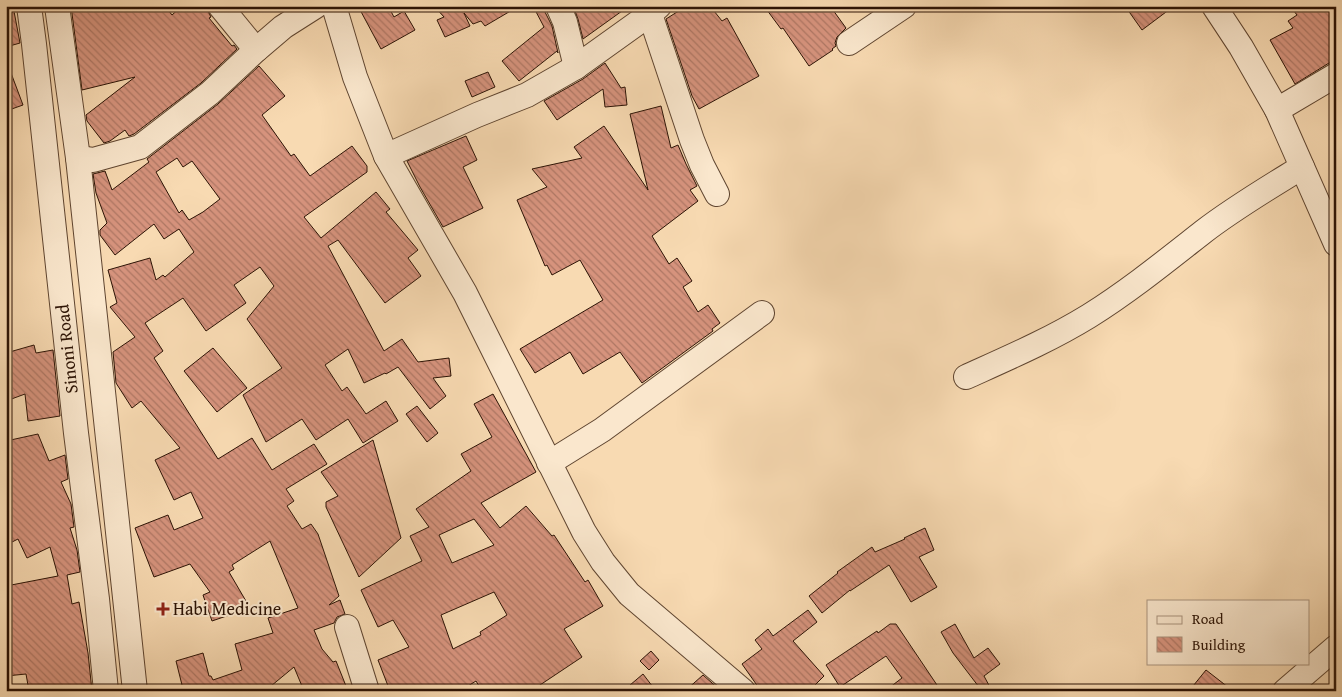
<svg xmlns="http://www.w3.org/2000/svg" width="1342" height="697" viewBox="0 0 1342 697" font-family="'Gentium Book Plus',serif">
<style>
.building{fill:url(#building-back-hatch);stroke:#2c1305;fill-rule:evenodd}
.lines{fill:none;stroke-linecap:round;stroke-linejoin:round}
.minor-casing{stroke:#5f4530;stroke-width:26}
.minor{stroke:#fae7cd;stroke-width:24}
.poi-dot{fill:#8f2418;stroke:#fae7cd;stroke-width:2}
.labels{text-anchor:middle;stroke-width:4;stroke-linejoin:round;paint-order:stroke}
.street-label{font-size:18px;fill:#2c1305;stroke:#fae7cd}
.poi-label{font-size:18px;fill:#2c1305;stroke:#fae7cd;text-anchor:start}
</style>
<defs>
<pattern id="building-back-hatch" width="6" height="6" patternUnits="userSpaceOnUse" patternTransform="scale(1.25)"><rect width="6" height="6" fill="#d6937d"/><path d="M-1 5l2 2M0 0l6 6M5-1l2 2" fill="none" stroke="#ae7764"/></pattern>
</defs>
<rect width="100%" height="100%" fill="#f8dab2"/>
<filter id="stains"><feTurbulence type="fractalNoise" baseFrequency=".004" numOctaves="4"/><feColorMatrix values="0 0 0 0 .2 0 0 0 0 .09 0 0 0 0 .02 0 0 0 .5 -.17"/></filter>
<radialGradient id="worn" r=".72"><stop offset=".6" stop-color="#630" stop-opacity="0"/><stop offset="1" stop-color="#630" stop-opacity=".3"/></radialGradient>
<!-- building -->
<g class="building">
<polygon points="6,6 13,6 20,43 6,47"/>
<polygon points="71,6 165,6 172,15 182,6 207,6 207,9 211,17 209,18 232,46 234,45 237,49 201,83 134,134 129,136 125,130 110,141 104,143 87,121 86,115 135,77 82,90"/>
<polygon points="358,6 388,6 394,17 404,11 415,30 381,49"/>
<polygon points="434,6 519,6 485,26 481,21 473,24 464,13 470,26 445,37 437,20 444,17"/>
<polygon points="533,6 545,6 545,12 552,26 558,53 557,51 519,81 502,61 544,27"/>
<polygon points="573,6 629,6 583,39 578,19"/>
<polygon points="697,6 710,6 722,21 727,18 759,76 699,109 692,96 666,19 677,12"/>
<polygon points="764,6 830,6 846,28 837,37 835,43 836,46 832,49 833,50 809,66 783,28 781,29"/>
<polygon points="1125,6 1174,6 1142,30"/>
<polygon points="1290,6 1336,6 1336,61 1329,63 1295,84 1270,40 1293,28 1288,21 1297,15"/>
<polygon points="605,63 621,88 625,87 627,105 605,107 603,89 557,120 544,101 583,79"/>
<polygon points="6,65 8,65 23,105 6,111"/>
<path d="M259,66L285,96L262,115L291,156L294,154L310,176L352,146L367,166V172L304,217L321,238L376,192L390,209L386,212L418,250L408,258L421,276L385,303L338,240L328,246L384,351L402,339L418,362L449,358L451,376L433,378L446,396L430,409L398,367L386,374L385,373L364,383L348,349L325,365L342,391L347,387L366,414L386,401L398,421L363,443L348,419L316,440L302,419L266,442L243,395L282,368L247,319L274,286L260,267L234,285L246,303L206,331L183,298L145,323L163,351L154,358L218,459L252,438L272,470L314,444L327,464L286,489L294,501L287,506L302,529L311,524L318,534L339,596L329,605L340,600L345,614L337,617L334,623L314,630L322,649L333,662L336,661L348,691H304L294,667L271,686L273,691H174L173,688L182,685L176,661L203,653L209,676H211L213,680L242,670L235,644L273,633L268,618L298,608L270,541L232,565L234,569L229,572L250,608L239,615L238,612L212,621L203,595L210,592L190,564L154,577L135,528L168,515L174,530L203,518L191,492L174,500L155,460L180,448L141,401L132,408L116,383L113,352L135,337L110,307L117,303L108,270L150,258L156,280L163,275L165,277L194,252L179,229L164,239L154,224L115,255L100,235V230L107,223L96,193L93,174L105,171L112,190L149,162L147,159L218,104ZM177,158L183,167L192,161L220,199L203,212L189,220L182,210L179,213L156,172Z"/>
<polygon points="488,72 495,87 472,97 465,81"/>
<polygon points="661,106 671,148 678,145 686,164 697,186 690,190 698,201 652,236 669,264 677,258 692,281 683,287 698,312 708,305 720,323 712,329 713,331 642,383 620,352 583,374 570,352 535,373 520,349 603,300 580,260 552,275 547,265 545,266 517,200 547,187 532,169 582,158 574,147 604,126 648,190 630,114"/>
<polygon points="466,136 477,160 463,167 483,208 443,227 420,187 407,161"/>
<polygon points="34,345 36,353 53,350 60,416 28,421 25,394 6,401 6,353"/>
<polygon points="213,348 247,388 217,412 184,371"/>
<path d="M493,394L536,472L481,503L500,528L526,506L552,536L554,535L585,582L588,580L603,606L564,629L582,657L531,691H482L476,681L460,691H390L378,660L409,647L393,620L378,627L361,590L422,561L410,536L429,527L416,509L471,471L461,454L492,437L474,404ZM474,519L494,545L452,563L439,535ZM494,592L507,615L480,632L481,635L453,649L441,615Z"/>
<polygon points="417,406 438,433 427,442 406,414"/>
<polygon points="38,434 49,461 65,455 68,479 61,482 71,504 74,527 70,528 77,550 80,572 67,575 72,604 79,602 88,653 92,691 29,691 26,674 6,676 6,586 58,576 50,547 27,558 18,539 6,545 6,441"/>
<polygon points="373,440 401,538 359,577 326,507 326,502 338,496 321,472"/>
<polygon points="925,528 934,550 919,557 937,587 911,602 889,565 850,591 850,590 822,613 809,596 838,573 837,572 872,547 875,552 905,539 904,538"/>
<polygon points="808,610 817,622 793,641 824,676 809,691 761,691 742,664 762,649 755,640 768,629 773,636"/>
<polygon points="890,624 896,624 941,691 885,691 902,678 886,656 840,687 826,665 877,631 878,633"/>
<polygon points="955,624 974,658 988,648 1000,664 984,676 992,691 982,691 953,653 941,632"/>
<polygon points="651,651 659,660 649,670 640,661"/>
<polygon points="1206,670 1233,691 1189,691"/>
<polygon points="643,674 656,691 623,691"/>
<polygon points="703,675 721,691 685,691"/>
</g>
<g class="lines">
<!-- minor casing -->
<g class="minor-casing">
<g id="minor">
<polyline points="29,6 34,44 76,433 97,599 106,691"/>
<polyline points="57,6 78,158 135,691"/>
<polyline points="220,6 256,50"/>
<polyline points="334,6 355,77 386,156 465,293 584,532 603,562 629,594 743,691"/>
<polyline points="558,6 565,22 576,67"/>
<polyline points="646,6 650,14 692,140 702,165 717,194"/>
<polyline points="1214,6 1241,47 1277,110 1336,244"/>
<polyline points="849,43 904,6"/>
<polyline points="1277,110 1336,75"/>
<polyline points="386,156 477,115 527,95 576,67 650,14 659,6"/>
<polyline points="78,158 93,160 140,147 210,93 256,50 283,27 316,6"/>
<path d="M966,377C1008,358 1050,340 1089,316C1129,291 1166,261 1203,232C1234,208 1268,188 1302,167"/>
<polyline points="549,463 602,430 762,313"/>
<polyline points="347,627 367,691"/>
<polyline points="1285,691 1336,647"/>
</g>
</g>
<!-- minor -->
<use href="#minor" class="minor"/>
</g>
<!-- markers -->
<path class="poi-dot" d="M160.5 601.5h5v5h5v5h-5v5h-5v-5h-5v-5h5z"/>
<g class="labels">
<!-- street labels -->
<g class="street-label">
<text transform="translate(67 349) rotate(-96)" y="6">Sinoni Road</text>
</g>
<!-- poi labels -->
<g class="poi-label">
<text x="173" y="615">Habi Medicine</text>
</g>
</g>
<!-- margin -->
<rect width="1342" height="697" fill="none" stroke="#f8dab2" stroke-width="25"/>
<rect x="8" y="8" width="1327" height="682" fill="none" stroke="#2c1305" stroke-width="2.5"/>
<rect x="12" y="12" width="1317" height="672" fill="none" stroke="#2c1305"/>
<!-- legend -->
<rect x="1147" y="600" width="162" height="65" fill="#fae7cd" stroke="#a8927d"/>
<rect x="1157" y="616" width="25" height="8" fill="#fae7cd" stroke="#a8927d"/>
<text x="1192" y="624" font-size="15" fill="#2c1305">Road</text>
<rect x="1157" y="637" width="25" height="15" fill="url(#building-back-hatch)" stroke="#a8927d"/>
<text x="1192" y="650" font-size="15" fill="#2c1305">Building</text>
<rect width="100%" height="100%" filter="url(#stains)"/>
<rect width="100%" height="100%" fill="url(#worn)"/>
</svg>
